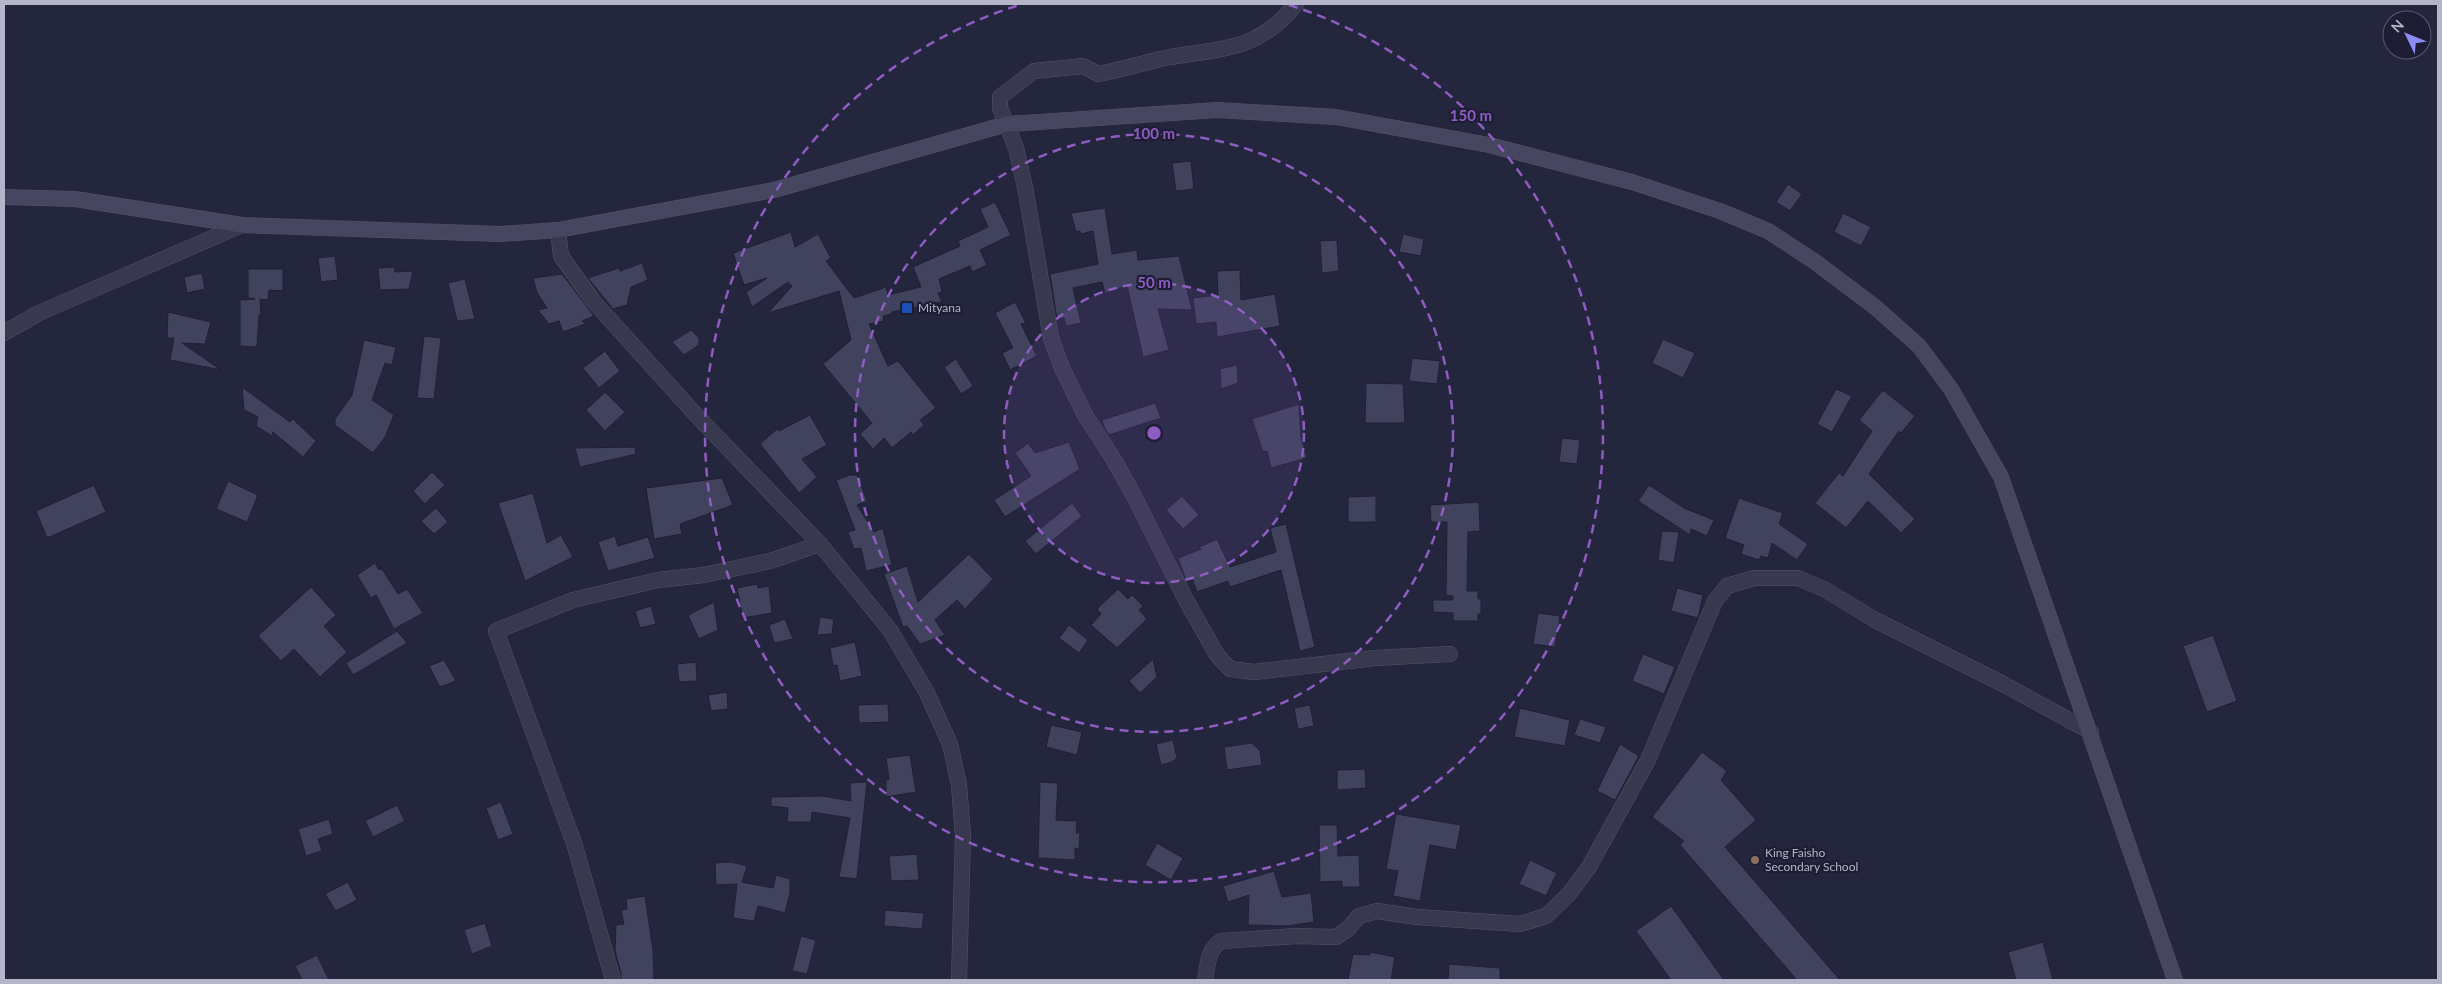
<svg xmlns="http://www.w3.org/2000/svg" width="2442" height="984" viewBox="0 0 2442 984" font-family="Lato,sans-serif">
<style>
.building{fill:#40425e;stroke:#1f2035}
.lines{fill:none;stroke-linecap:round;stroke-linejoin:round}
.street-casing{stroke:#535469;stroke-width:16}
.secondary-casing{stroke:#535469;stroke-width:16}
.street{stroke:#38394e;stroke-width:15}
.secondary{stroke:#464661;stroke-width:15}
.ring{fill:none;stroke:#8f5cc2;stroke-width:2.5;stroke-dasharray:9 6}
.transit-dot{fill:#1a4fb4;stroke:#1d1e33;stroke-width:2}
.education-dot{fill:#8d6e63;stroke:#1d1e33;stroke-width:2}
.labels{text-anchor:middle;stroke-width:4.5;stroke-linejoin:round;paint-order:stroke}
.poi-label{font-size:12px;fill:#b4b5c9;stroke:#1d1e33;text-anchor:start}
.centre{fill:#8f5cc2;stroke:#1d1e33;stroke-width:2.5}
.ring-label{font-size:15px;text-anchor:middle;font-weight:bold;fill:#8f5cc2;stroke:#1d1e33;stroke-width:4.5;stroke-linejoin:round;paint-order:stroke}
</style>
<rect width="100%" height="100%" fill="#24263e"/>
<!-- building -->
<g class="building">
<polygon points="1191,161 1194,189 1176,191 1172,163"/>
<polygon points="1788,184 1802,194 1790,211 1776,202"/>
<polygon points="995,202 1011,235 980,250 987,265 972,272 970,266 939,279 942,292 938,293 942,302 892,312 892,314 883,316 884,321 869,324 888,366 898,361 936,408 920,420 924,425 913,435 911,432 892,448 884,438 873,449 860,434 872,423 823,364 851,340 839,291 768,313 792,286 788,282 752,307 746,292 767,278 744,285 733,253 791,232 795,247 818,234 831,258 826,261 854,298 886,287 888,295 921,287 913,267 960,246 958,241 988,227 980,209"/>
<polygon points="1105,208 1112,254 1137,250 1138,260 1179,256 1192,310 1158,309 1169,350 1143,357 1127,286 1105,293 1102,282 1073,288 1081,323 1066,326 1064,318 1057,319 1050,274 1098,264 1093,231 1081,234 1080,231 1076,232 1071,213"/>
<polygon points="1843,213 1871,227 1861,246 1834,232"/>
<polygon points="1403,234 1424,239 1421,256 1399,252"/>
<polygon points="1337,240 1339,271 1322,273 1320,241"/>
<polygon points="335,256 338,280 321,282 318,258"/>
<polygon points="642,263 648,280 631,287 627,305 613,309 588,278 619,268 620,271"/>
<polygon points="394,267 395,272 413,271 409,289 380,290 378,268"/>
<polygon points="248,269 283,269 283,291 269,290 268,300 260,299 261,314 259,315 257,347 240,346 240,300 255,299 248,298"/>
<polygon points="1240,270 1241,300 1275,294 1280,326 1217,337 1216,322 1196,324 1193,298 1218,295 1217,271"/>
<polygon points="202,273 205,289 187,293 184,277"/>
<polygon points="562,274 594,316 582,321 585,324 563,332 559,321 549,324 538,310 547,308 537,293 533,278"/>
<polygon points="465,279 475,319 457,321 448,283"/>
<polygon points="1015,302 1026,323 1021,324 1037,356 1010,370 1002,353 1013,348 995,313"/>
<polygon points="168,312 211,322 205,344 182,343 221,370 170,360 174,338 167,338"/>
<polygon points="691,330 699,338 699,345 684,355 672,342"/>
<polygon points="424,336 441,338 434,399 417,398"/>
<polygon points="1663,339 1695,353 1683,378 1652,363"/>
<polygon points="364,340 396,347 392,365 385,363 372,400 394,415 385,437 373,453 335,425 335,419 352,395"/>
<polygon points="605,351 620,371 599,388 583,368"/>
<polygon points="1412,358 1440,361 1437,384 1409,381"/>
<polygon points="956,359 973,386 961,394 944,367"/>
<polygon points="1237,365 1238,383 1221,389 1220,369"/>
<polygon points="1366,383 1403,384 1405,423 1365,423"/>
<polygon points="242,387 290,422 293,419 316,441 303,457 273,432 272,436 256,426 258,417 244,410"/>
<polygon points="1836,389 1852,396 1832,432 1817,424"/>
<polygon points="1883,390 1915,416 1901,433 1899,431 1869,474 1915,519 1901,533 1868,501 1846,528 1815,503 1839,473 1843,476 1872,431 1859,420"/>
<polygon points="605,392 625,412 605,431 586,410"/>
<polygon points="1155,403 1161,418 1109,435 1104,427 1102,420"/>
<polygon points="1299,404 1301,438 1307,458 1271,468 1267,451 1263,452 1252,419"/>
<polygon points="810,415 827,445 802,459 817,477 799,493 760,444 777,429 779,431"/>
<polygon points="1562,438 1580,440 1577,464 1559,462"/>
<polygon points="1069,442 1080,469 1005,517 994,500 1031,476 1015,453 1028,443 1035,453"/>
<polygon points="635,447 636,454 580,467 575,448"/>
<polygon points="432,472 445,485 425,504 413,491"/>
<polygon points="850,475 857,475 867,501 857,505 874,532 883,528 892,565 866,571 861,548 854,549 848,532 855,530 836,480"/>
<polygon points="722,478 733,505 680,524 682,534 654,539 646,488"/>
<polygon points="228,481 258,495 247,522 216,509"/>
<polygon points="94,485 106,512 47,538 36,511"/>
<polygon points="1649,485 1684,508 1714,520 1707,536 1691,529 1690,535 1638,501"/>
<polygon points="533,493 547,543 561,535 573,557 525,581 498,503"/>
<polygon points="1182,496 1199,515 1183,529 1166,510"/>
<polygon points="1376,496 1376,522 1348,522 1348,497"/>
<polygon points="1739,498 1783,513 1779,524 1808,544 1797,560 1772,543 1768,558 1761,556 1759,560 1741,554 1744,545 1725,538"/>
<polygon points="1479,502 1480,531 1468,532 1467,591 1478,591 1478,599 1481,599 1481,614 1478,614 1478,621 1453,621 1453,613 1433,612 1433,600 1453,600 1453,596 1446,595 1447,522 1431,522 1430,505"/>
<polygon points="1072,503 1082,516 1036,554 1025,541"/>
<polygon points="436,508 448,522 434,534 421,521"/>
<polygon points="1286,524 1315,647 1300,651 1281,570 1230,587 1228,581 1197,592 1192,578 1186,580 1178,558 1201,549 1199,547 1217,539 1230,567 1276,552 1270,528"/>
<polygon points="1662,531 1679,532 1674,563 1658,560"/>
<polygon points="615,536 618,546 648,537 655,558 608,571 598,542"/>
<polygon points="969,554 993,579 965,609 957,600 935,620 945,635 920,644 907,626 903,627 884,574 907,566 918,602"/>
<polygon points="375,563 379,570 382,569 398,594 407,589 423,613 394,629 376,595 371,598 357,575"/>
<polygon points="757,584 758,588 769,586 772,613 743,618 737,588"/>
<polygon points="311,587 336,615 324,626 347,652 320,677 294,649 281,661 258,636"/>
<polygon points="1677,588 1703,595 1698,618 1671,611"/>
<polygon points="1118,589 1128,599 1132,595 1143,606 1139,610 1147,619 1117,648 1091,625 1101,614 1097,609"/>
<polygon points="714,602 718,630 699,639 688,615"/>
<polygon points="651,606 656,624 640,628 635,611"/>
<polygon points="1538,613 1560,616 1555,647 1533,644"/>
<polygon points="820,617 834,619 832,634 817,635"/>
<polygon points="785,619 793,639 774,643 769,625"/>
<polygon points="1069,625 1088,640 1079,653 1059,638"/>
<polygon points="397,631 407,643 353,675 346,663"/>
<polygon points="2213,635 2237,701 2207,712 2183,646"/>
<polygon points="855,642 862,676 840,681 837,665 833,666 830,648"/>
<polygon points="1643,654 1675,667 1664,694 1632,681"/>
<polygon points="1153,659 1157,677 1140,693 1129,681"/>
<polygon points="444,660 456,681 440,687 429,666"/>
<polygon points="696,662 697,681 679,682 677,664"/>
<polygon points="727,692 728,709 711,711 708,695"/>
<polygon points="888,704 889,722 859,723 858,705"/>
<polygon points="1310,705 1314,726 1298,729 1294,708"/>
<polygon points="1520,708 1570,720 1565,746 1514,737"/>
<polygon points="1580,719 1606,727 1600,743 1574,735"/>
<polygon points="1051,725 1082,732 1077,755 1046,747"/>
<polygon points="1173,740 1177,758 1172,762 1161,765 1156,744"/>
<polygon points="1252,743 1260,751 1262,765 1227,770 1224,747"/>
<polygon points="1620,744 1639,756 1615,800 1597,791"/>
<polygon points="1702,752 1727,771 1721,780 1756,820 1725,847 1840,980 1797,980 1680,845 1684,841 1652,817"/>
<polygon points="910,755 916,792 886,797 886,780 889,779 886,758"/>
<polygon points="1365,769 1366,788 1337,790 1337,770"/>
<polygon points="867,782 857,879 839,877 850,818 812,812 811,822 787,822 788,808 771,806 771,797 823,796 851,801 850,783"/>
<polygon points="1040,782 1058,783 1056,820 1077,821 1076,833 1080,833 1079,849 1075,848 1075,860 1038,858"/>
<polygon points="501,802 513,834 498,840 486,808"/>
<polygon points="397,805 405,821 373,837 365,821"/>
<polygon points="1396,814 1461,825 1456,850 1430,845 1420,901 1393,896 1398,871 1386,869"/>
<polygon points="329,819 333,834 318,839 322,851 306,856 298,829"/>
<polygon points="1319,825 1337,825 1338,856 1359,855 1360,887 1342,887 1342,881 1320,882"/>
<polygon points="1157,843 1183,858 1171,880 1145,865"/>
<polygon points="917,854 919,880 891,881 889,856"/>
<polygon points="1530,860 1557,873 1546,896 1519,884"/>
<polygon points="731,862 747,866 742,882 773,888 776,875 790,879 790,893 785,913 758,906 754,921 733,918 737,884 716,885 715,863"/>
<polygon points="1274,871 1282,897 1311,893 1314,922 1287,926 1248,925 1249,895 1228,902 1223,886"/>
<polygon points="348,882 357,900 336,911 325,894"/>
<polygon points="645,896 653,950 654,980 620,980 621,973 615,951 616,925 624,924 621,910 627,909 626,899"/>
<polygon points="1671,906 1724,980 1671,980 1636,931"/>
<polygon points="885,910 924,913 922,929 884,926"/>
<polygon points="485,923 492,946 472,954 464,930"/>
<polygon points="801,936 816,940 807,974 792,971"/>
<polygon points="2043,942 2053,980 2016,980 2008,952"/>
<polygon points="1370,952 1395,957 1391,980 1348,980 1353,954 1370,955"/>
<polygon points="317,955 329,980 302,980 295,966"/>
<polygon points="1449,964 1500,968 1500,980 1448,980"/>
</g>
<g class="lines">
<!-- street casing -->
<g class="street-casing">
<g id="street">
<path d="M1296,4C1258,52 1220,48 1165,58C1143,63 1121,70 1098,74L1083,66L1034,71L1000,97V108L1016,148L1025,187L1051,338L1062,368L1085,415L1114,460L1133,494L1186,600L1217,655L1230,669L1254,672L1375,658L1450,654"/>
<polyline points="558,230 561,256 594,302 697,416 820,544 890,630 926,691 950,744 959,785 963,836 959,980"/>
<polyline points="4,333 39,313 242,225"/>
<polyline points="612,976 574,843 496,631 573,600 658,580 704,575 770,561 820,544"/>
<path d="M1205,980C1208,964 1207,951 1221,941L1297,936L1336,937L1348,929L1359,916L1377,911L1417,917L1520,924L1546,916L1569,894L1589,867L1648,760L1715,601L1727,586L1754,578H1798L1826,590L1875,620L2005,685L2091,732"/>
</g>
</g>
<!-- secondary casing -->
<g class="secondary-casing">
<polyline id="secondary" points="4,197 75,199 242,225 500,234 558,230 774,190 1007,124 1217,110 1336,117 1489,145 1632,182 1720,211 1768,231 1814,261 1875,307 1919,346 1951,389 2001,477 2175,980"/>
</g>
<!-- street -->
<use href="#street" class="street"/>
<!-- secondary -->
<use href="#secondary" class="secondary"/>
</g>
<!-- distance rings -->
<circle cx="1154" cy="433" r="150" fill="#8f5cc2" fill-opacity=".12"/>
<g class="ring">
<circle cx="1154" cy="433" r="150"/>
<circle cx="1154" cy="433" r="299"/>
<path d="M1289 5A449 449 0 1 1 1019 5"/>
</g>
<!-- markers -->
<rect class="transit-dot" x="901" y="302" width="12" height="12" rx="2.5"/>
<circle class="education-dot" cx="1755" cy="860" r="5"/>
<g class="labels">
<!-- poi labels -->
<g class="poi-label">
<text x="918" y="312">Mityana</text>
<text x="1765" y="857">King Faisho<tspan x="1765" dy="14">Secondary School</tspan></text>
</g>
</g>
<circle cx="1154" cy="433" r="8" class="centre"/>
<g class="ring-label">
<text x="1471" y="121">150 m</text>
<text x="1154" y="139">100 m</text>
<text x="1154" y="288">50 m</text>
</g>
<!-- border -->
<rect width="2442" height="984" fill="none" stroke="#b4b5c9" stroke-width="10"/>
<!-- north arrow -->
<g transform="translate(2407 35) rotate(313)"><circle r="24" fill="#1d1e33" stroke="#595a6f"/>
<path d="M0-4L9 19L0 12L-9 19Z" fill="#8b8df7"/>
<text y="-8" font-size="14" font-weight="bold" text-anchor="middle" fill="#b4b5c9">N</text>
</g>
</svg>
